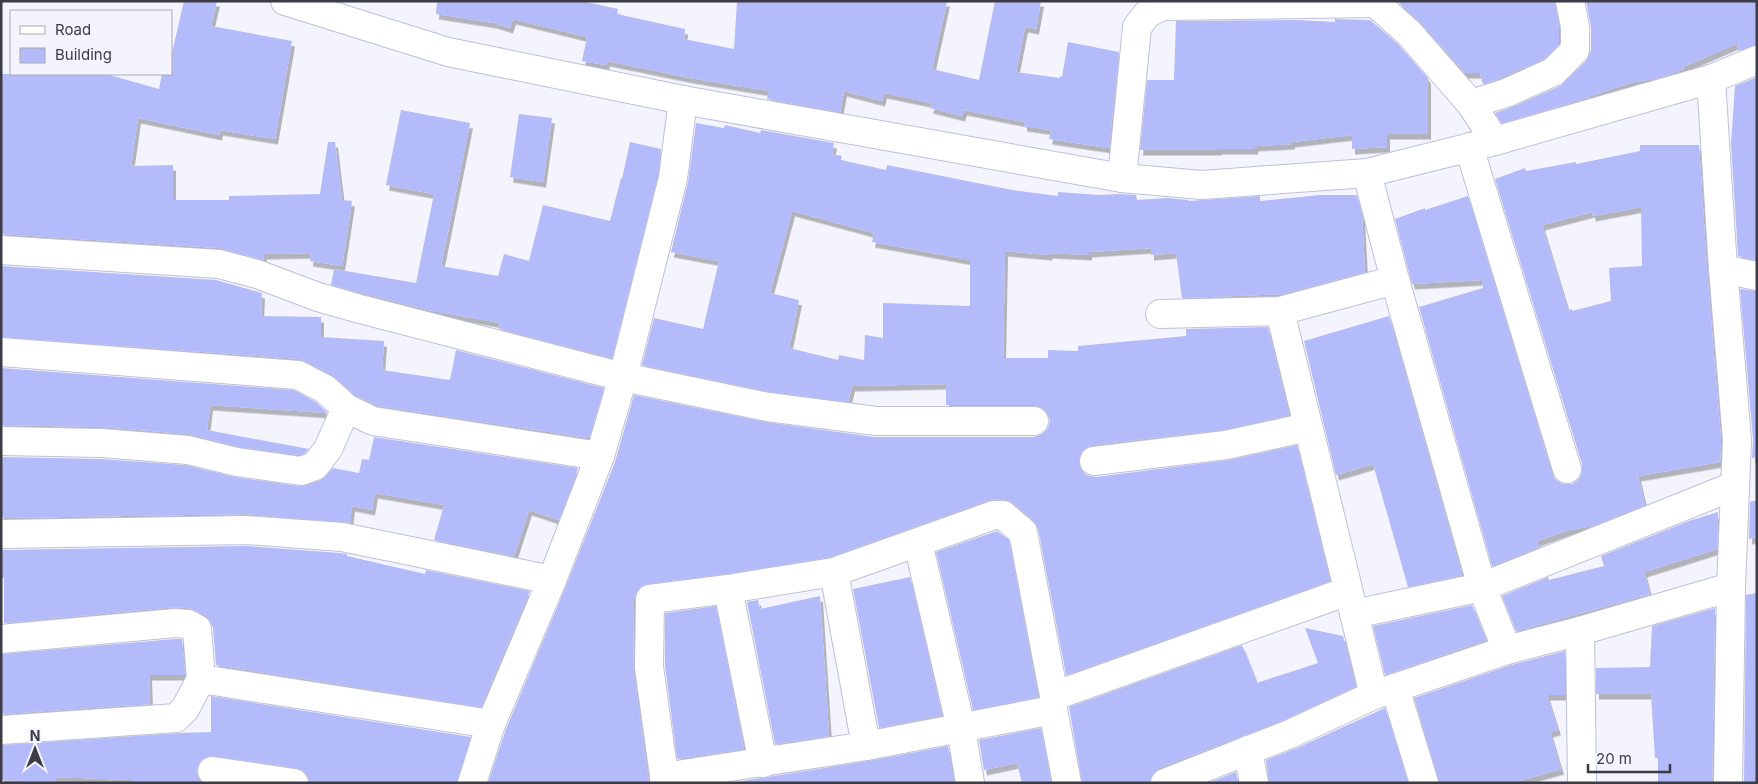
<svg xmlns="http://www.w3.org/2000/svg" width="1758" height="784" viewBox="0 0 1758 784" font-family="Inter,sans-serif">
<style>
.building{fill:#b4bbfa;fill-rule:evenodd;filter:url(#shadow)}
.lines{fill:none;stroke-linecap:round;stroke-linejoin:round}
.minor-casing{stroke:#bec1d7;stroke-width:30}
.minor{stroke:#fff;stroke-width:28}
</style>
<defs>
<filter id="shadow"><feDropShadow dx="3" dy="5.5" stdDeviation="0" flood-color="#0004"/></filter>
</defs>
<rect width="100%" height="100%" fill="#f3f4fd"/>
<!-- building -->
<g class="building">
<polygon points="184,1 217,1 211,26 292,41 275,139 220,130 219,135 138,118 131,166 173,165 173,200 229,200 229,196 320,194 328,142 335,142 342,200 352,201 342,266 310,261 311,253 264,254 263,260 220,248 1,234 1,74 106,74 159,89 162,74 171,74 171,57"/>
<polygon points="437,1 582,1 618,9 617,14 685,29 684,39 734,49 737,1 947,1 932,69 979,80 995,1 1041,1 1036,29 1025,27 1016,72 1060,78 1060,76 1062,77 1068,42 1119,52 1109,148 1049,139 1051,130 1024,126 1024,122 964,110 962,116 930,108 932,103 884,93 882,101 844,91 840,112 767,99 769,91 690,78 607,61 606,65 582,61 587,37 513,19 510,28 494,23 436,14"/>
<polygon points="1397,1 1555,1 1559,28 1559,44 1544,59 1500,78 1483,84 1480,73 1465,73 1421,23"/>
<polygon points="1586,1 1757,1 1757,45 1737,51 1738,43 1683,67 1684,69 1659,78 1634,82 1590,96 1590,97 1502,123 1495,113 1512,107 1560,86 1586,61 1591,50 1591,27"/>
<polygon points="1335,19 1370,20 1398,44 1428,78 1428,134 1387,134 1387,147 1352,149 1352,135 1292,142 1292,144 1255,146 1255,149 1219,149 1219,150 1140,150 1147,80 1174,80 1176,21 1298,20 1335,22"/>
<polygon points="1757,77 1757,260 1738,256 1731,144 1735,86"/>
<polygon points="401,110 470,123 441,266 498,276 504,254 529,261 543,205 610,221 621,178 622,179 630,142 661,149 658,175 612,358 499,329 500,323 428,310 331,285 334,269 416,283 434,194 386,185"/>
<polygon points="519,114 552,118 543,182 510,177"/>
<path d="M696,123L724,128L725,125L760,133L761,130L834,143L832,154L842,156L841,160L886,170L887,165L1012,190L1058,196V192L1100,195L1120,194L1136,195L1137,200L1167,198L1188,200L1189,201L1260,196V201L1320,195H1357L1362,215L1365,272L1282,294L1182,298L1176,253L1151,255V248L1089,252V255L1050,253L1049,255L1005,251L1003,358H1048V350L1078,351V346L1186,336V329L1268,327L1289,415L1223,430L1092,445L1085,448L1080,454L1079,463L1081,470L1087,475L1096,477L1228,460L1297,445L1330,581L1066,675L1038,528L1033,520L1013,503L1003,499L989,500L830,557L726,574L648,584L642,586L636,591L634,599L633,667L649,783H488L506,729L566,586L615,462L634,395L766,422L874,437H1034L1042,434L1048,428L1050,421L1048,414L1042,408L1034,405H946V384L852,386L848,402L771,392L642,365L654,318L703,329L719,261L671,252L688,182ZM792,211L874,233L872,242L970,260V306L883,303V338L865,335L864,360L839,355L838,360L789,348L799,300L770,293Z"/>
<path d="M1640,145H1699L1707,270L1721,440L1720,462L1638,476L1645,505L1592,526L1569,530L1537,541L1539,547L1492,566L1419,307L1483,288L1482,280L1412,284L1395,219L1425,208V210L1468,196L1552,474L1556,480L1563,484H1572L1578,480L1582,473V464L1495,179L1525,168L1526,171L1576,162V164L1640,151ZM1641,207L1642,266L1609,268L1611,301L1572,311V309L1568,310L1542,225L1592,212L1593,216Z"/>
<polygon points="1,266 216,280 262,293 261,316 321,317 321,337 384,341 382,370 450,380 456,350 604,388 589,438 378,406 355,395 332,375 300,359 1,337"/>
<polygon points="1740,289 1757,291 1757,457 1752,458 1753,439"/>
<polygon points="1389,316 1462,575 1408,587 1373,464 1336,475 1304,341"/>
<polygon points="1,368 294,390 316,402 327,412 327,413 210,405 207,430 309,449 305,453 299,455 240,447 189,434 102,427 1,425"/>
<polygon points="374,437 578,468 559,520 529,510 514,556 434,540 444,505 375,493 372,510 352,506 350,523 246,514 1,518 1,457 101,459 185,465 235,477 299,486 321,480 333,468 359,473 362,459 369,460"/>
<polygon points="1757,500 1757,537 1749,539 1750,502"/>
<polygon points="1718,512 1717,549 1644,572 1650,594 1516,631 1502,596 1548,577 1549,580 1604,566 1601,556 1689,521"/>
<polygon points="997,531 1009,540 1038,697 973,710 936,552"/>
<polygon points="246,546 340,553 347,554 347,556 425,574 426,570 530,591 481,707 216,665 213,628 210,621 205,615 189,608 174,607 4,623 4,578 1,578 1,550"/>
<polygon points="910,577 942,715 879,728 853,589"/>
<polygon points="1757,593 1757,783 1744,783 1746,595"/>
<polygon points="820,596 829,736 775,744 747,602 758,600 760,609"/>
<polygon points="1472,605 1486,640 1385,675 1373,626"/>
<polygon points="716,606 744,749 677,759 665,666 665,613"/>
<polygon points="1715,608 1712,783 1658,783 1658,758 1655,758 1651,694 1596,694 1596,668 1650,667 1652,626"/>
<polygon points="1305,628 1343,636 1356,686 1284,720 1159,768 1153,774 1150,781 1146,783 1082,783 1069,707 1242,645 1257,683 1318,663"/>
<polygon points="175,639 182,639 185,675 149,675 150,704 1,714 1,654"/>
<polygon points="1565,651 1565,695 1547,695 1558,730 1550,732 1561,769 1512,783 1439,783 1414,698 1511,665"/>
<polygon points="211,696 471,737 457,783 309,783 308,777 304,771 296,768 214,756 206,757 199,762 197,769 198,777 202,783 132,783 132,780 56,777 56,782 1,780 1,745 180,733 211,732"/>
<polygon points="1385,708 1408,783 1269,783 1266,760 1297,748"/>
<polygon points="1041,728 1051,783 1022,783 1017,763 984,770 979,740"/>
<polygon points="948,746 954,783 730,783 868,761"/>
<polygon points="1236,772 1238,783 1208,783"/>
</g>
<g class="lines">
<!-- minor casing -->
<g class="minor-casing">
<g id="minor">
<polyline points="285,1 448,52 683,100 1122,178 1202,185 1367,173 1495,141 1711,79 1757,60"/>
<polyline points="1373,1 1409,33 1471,104 1495,141"/>
<polyline points="1711,79 1723,269 1757,276"/>
<polyline points="1471,104 1506,93 1553,72 1575,50 1575,27 1570,1"/>
<polyline points="1469,147 1567,469"/>
<polyline points="1122,178 1137,27 1148,13 1163,6 1374,3"/>
<polyline points="1,250 219,264 257,274 318,297 360,309 623,377 768,407 876,421 1034,421"/>
<polyline points="1723,269 1737,440 1731,587 1728,783"/>
<polyline points="1280,311 1374,695"/>
<polyline points="1160,314 1280,311 1395,280"/>
<polyline points="1,352 298,375 325,389 346,408 373,421 600,456"/>
<polyline points="1,441 102,443 188,450 237,462 301,471 315,466 328,449 346,408"/>
<polyline points="1094,461 1226,445 1308,427"/>
<polyline points="1,534 246,530 342,537 552,580"/>
<polyline points="918,543 961,728 970,783"/>
<polyline points="834,572 866,746"/>
<polyline points="728,589 763,763"/>
<polyline points="1354,614 1482,587 1734,486"/>
<polyline points="1580,631 1582,783"/>
<polyline points="1,639 175,623 188,624 197,629 201,679"/>
<polyline points="1507,650 1580,631 1731,587"/>
<polyline points="1395,688 1424,783"/>
<polyline points="1054,696 1348,591"/>
<polyline points="1,730 176,718 185,709 201,679 491,724"/>
<polyline points="1248,750 1254,783"/>
<polyline points="212,771 294,783"/>
<polyline points="664,777 866,746 1053,710"/>
<polyline points="472,783 491,724 552,580 600,456 623,377 673,178 683,100"/>
<polyline points="665,783 649,667 650,599 728,589 834,572 994,515 1003,515 1023,532 1054,696 1053,710 1067,783"/>
<polyline points="1165,783 1290,734 1374,695 1507,650 1482,587 1395,280 1367,173"/>
</g>
</g>
<!-- minor -->
<use href="#minor" class="minor"/>
</g>
<!-- border -->
<rect width="1758" height="784" fill="none" stroke="#3b3c45" stroke-width="5"/>
<!-- legend -->
<rect x="10" y="10" width="162" height="65" fill="#f3f4fd" stroke="#a9aab3"/>
<rect x="20" y="26" width="25" height="8" fill="#ffffff" stroke="#a9aab3"/>
<text x="55" y="35" font-size="15" fill="#3b3c45">Road</text>
<rect x="20" y="48" width="25" height="15" fill="#b4bbfa" stroke="#a9aab3"/>
<text x="55" y="60" font-size="15" fill="#3b3c45">Building</text>
<!-- north arrow -->
<g transform="translate(35 749)" stroke="#f3f4fd" stroke-width="4" paint-order="stroke">
<path d="M0-4L9 19L0 12L-9 19Z" fill="#3b3c45"/>
<text y="-8" font-size="14" font-weight="bold" text-anchor="middle" fill="#3b3c45">N</text>
</g>
<!-- scale -->
<path d="M1588 764v8h82v-8" fill="none" stroke="#3b3c45" stroke-width="2.5"/>
<text x="1596" y="764" font-size="15" fill="#3b3c45" stroke="#f3f4fd" stroke-width="4" paint-order="stroke">20 m</text>
</svg>
